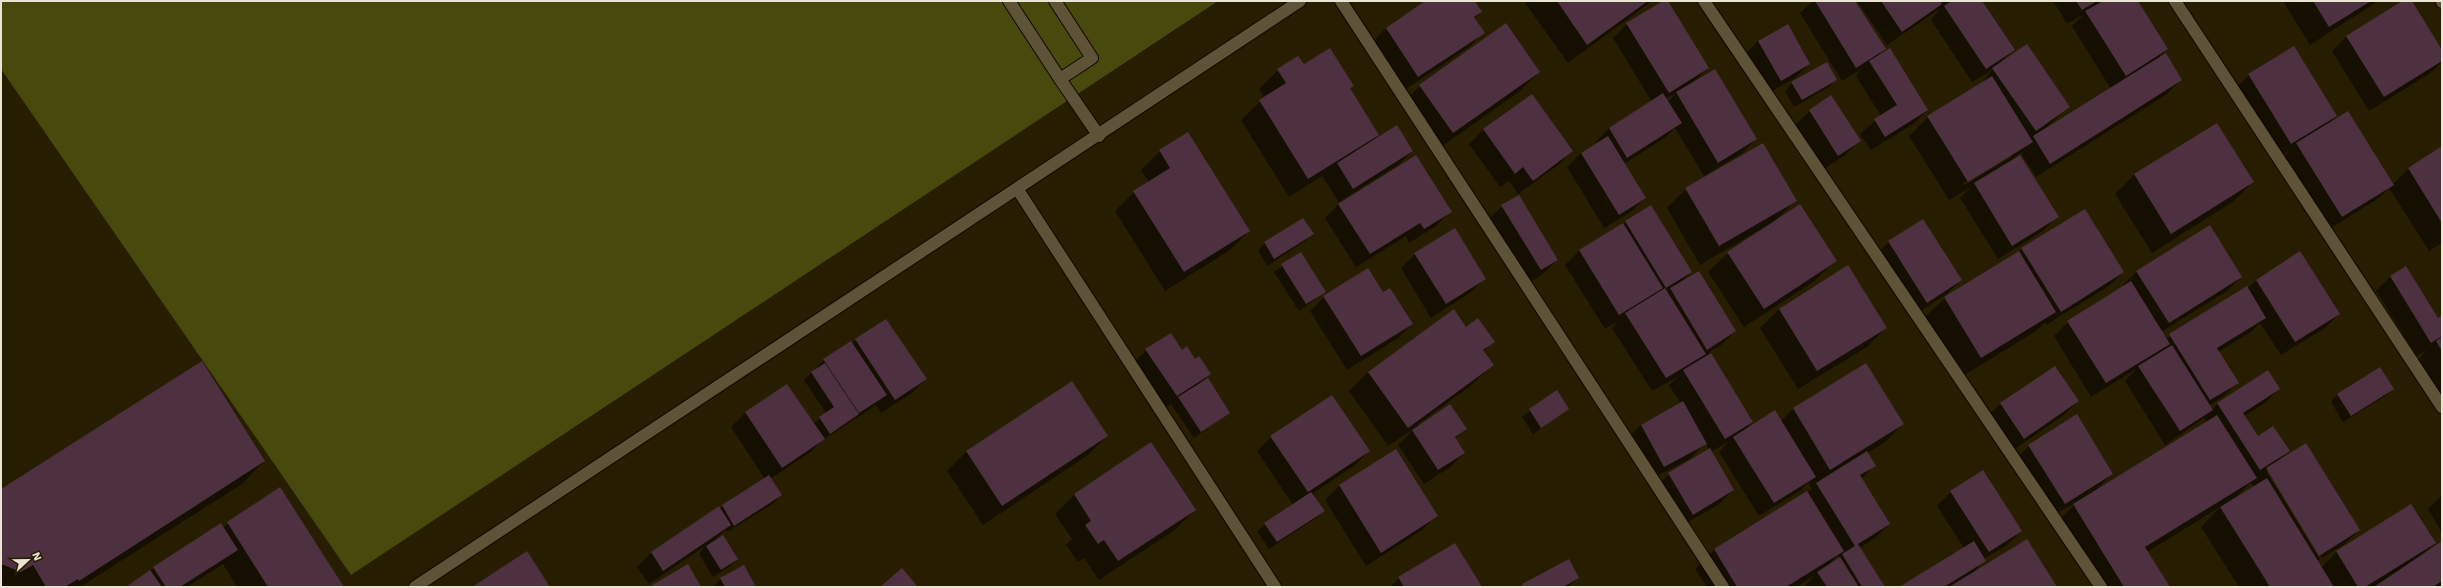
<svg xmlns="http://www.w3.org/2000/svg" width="2443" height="588" viewBox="0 0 2443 588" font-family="'Work Sans',sans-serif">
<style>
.green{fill:#47490d}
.shadow{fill:#0007;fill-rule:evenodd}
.building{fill:#4d3140}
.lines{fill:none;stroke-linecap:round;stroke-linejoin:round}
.lane-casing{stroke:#100700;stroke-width:14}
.street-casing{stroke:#100700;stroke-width:14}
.lane{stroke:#5e5336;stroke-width:12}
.street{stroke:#5e5336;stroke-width:12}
</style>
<rect width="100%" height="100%" fill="#271d01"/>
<!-- green -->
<polygon class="green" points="1,1 1218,1 351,575 1,69"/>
<!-- shadow -->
<g class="shadow">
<polygon points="1427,1 1473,1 1481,12 1474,19 1483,33 1469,47 1403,91 1372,42 1386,28"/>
<polygon points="1527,1 1652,1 1568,63 1525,3"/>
<path d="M1665,1L1708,68L1694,81L1756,139L1742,153L1704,176L1675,128L1666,137L1624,164L1645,198L1631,212L1604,228L1567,167L1581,153L1596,144L1595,143L1609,128L1652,102L1613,38L1627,24ZM1674,94L1675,95L1667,102L1666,99Z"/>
<polygon points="1813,1 1854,1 1884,49 1878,56 1927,110 1913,124 1871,150 1860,134 1881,116 1856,76 1862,69 1842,81 1800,13"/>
<path d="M1857,1H1981L2014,50L2002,61L2069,106L2042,132L2111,89L2072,26L2084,14L2067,24L2053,1H2136L2167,49L2157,59L2181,80L2167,94L2036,177L2021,153L2015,158L2057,217L2043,231L1998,259L1960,198L1971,187L1949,200L1909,136L1928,117L1980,85L1992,70L1972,82L1931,20L1941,8L1887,45ZM2011,154V157L1964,185L1963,183Z"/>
<polygon points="2283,1 2378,1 2310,45"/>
<polygon points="2404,1 2411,1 2442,52 2442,62 2432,72 2369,111 2332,51 2346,37"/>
<polygon points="1787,25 1809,64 1795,78 1767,94 1744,55 1758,41"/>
<polygon points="1278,70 1352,86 1349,89 1378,135 1372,142 1412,151 1398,165 1339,202 1322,176 1289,197 1241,120 1264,98 1259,89"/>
<polygon points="1539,72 1520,91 1434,152 1401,105 1420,86"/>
<polygon points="2249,75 2336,115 2329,124 2393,184 2408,169 2442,148 2442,243 2429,251 2389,188 2379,198 2328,230 2283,158 2289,151 2277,157 2235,89"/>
<polygon points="1836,79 1829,87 1794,107 1785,91 1792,83"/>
<polygon points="1531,95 1572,151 1558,165 1518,194 1509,181 1500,187 1469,144 1483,130"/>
<polygon points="1831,97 1860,141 1845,155 1824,169 1795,125 1810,111"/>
<polygon points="2217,124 2253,182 2234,201 2152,253 2115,194 2134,175"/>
<polygon points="1160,151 1249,231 1230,250 1165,291 1115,211 1134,192 1149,182 1141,170"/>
<polygon points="1686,189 1795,201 1776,220 1835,260 1816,280 1744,327 1708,272 1728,253 1767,227 1766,226 1700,265 1667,208"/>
<polygon points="1339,204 1450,212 1436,226 1409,243 1406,236 1356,267 1325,218"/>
<polygon points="1502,206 1557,260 1543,274 1527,284 1488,220"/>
<path d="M1626,222L1691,272L1681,282L1735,331L1721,345L1709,352L1752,422L1744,431L1780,422L1793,409L1866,364L1903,424L1884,443L1867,453L1875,465L1861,479L1889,524L1875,538L1859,548L1883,587H1804L1814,576L1796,587H1707L1695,569L1714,550L1812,489L1808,483L1800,491L1759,516L1719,452L1728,442L1711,452L1733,490L1719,504L1678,528L1655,488L1669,474L1709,449L1705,443L1691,458L1650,480L1627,439L1641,425L1681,404L1669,385L1679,376L1652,391L1612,328L1618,321L1605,329L1565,265L1579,251ZM1838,555L1840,558L1827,566Z"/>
<polygon points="1313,234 1305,241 1267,266 1258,250 1265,243"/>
<polygon points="1889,242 1961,280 1947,294 1913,316 1875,256"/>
<polygon points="2022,249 2123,272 2109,286 2046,325 2045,322 2036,331 1961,377 1925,317 1945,298"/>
<polygon points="1300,254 1325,292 1299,311 1274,272"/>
<polygon points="1415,254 1485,278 1471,292 1431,318 1401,268"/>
<path d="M2137,271L2241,277L2227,291L2161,332L2166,339L2247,289L2256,280L2339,314L2325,328L2281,355L2260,323L2251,332L2218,352L2237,382L2223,397L2209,405L2212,409L2218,404L2279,389L2265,403L2244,416L2258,437L2288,451L2280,460L2359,530L2345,544L2322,558L2269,471H2266L2320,559L2317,561L2321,568L2336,552L2411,505L2435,543L2424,553L2442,543V584L2438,587H2239L2201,527L2220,507L2147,552L2169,587H2094L2055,524L2077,502L2050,517L2015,460L2029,446L2112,474L2095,491L2207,422L2204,418L2165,445L2125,381L2136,369L2091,397L2054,336L2068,322L2124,287L2123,285ZM2251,482L2254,487L2236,497Z"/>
<polygon points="2390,277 2437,319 2442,316 2442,401 2417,361 2427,350 2417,356 2376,291"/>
<polygon points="1383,293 1412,324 1398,338 1347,370 1310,311 1324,297"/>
<polygon points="1779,309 1886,328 1867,347 1798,389 1760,328"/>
<polygon points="1453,311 1466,328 1494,341 1483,352 1492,365 1473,384 1417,425 1466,429 1455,439 1464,453 1450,467 1424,484 1398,445 1414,429 1388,446 1349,391 1368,372"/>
<polygon points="856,340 926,379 912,393 881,413 876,405 822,441 809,453 770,479 781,495 774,503 727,532 725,530 714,541 737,559 730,566 713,577 699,554 705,546 649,584 637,567 651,553 765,479 731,427 745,413 787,385 813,424 826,413 804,380 824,360"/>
<polygon points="1146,350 1181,351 1195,361 1210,374 1200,383 1229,412 1194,438 1171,404 1162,410 1132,364"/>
<polygon points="2055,367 2078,401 2064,415 2009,453 1986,418 2000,404"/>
<polygon points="1071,382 1107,436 1088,455 983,525 947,471 966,452"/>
<polygon points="2392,389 2385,396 2343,422 2331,402 2338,394"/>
<polygon points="1556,392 1567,409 1533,434 1522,417"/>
<polygon points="1271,437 1369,451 1355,465 1312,494 1323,511 1316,518 1269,549 1257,531 1293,505 1257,451"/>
<polygon points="1151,444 1195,509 1176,529 1099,580 1084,558 1078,562 1066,545 1072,539 1055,514 1074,495"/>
<polygon points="1395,451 1436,516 1422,530 1366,566 1325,500 1339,486"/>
<polygon points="264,461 242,484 80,587 1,587 1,490"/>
<polygon points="280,488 343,587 237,587 223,564 187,587 128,587 154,568 222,528"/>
<polygon points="1951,492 2021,531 2007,545 1984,559 1974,572 2055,587 1901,587 1964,548 1937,506"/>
<polygon points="2442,495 2442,533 2428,509"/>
<polygon points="1399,578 1480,587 1390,587"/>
<polygon points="1578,578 1568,587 1521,587 1523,585"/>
<polygon points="721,579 755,587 713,587"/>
</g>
<!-- building -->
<g class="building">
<polygon points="1425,1 1475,1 1482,12 1474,17 1485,33 1418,77 1386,28"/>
<polygon points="1557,1 1648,1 1587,45"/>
<polygon points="1663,1 1668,1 1709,68 1669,93 1626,23"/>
<polygon points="1815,1 1855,1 1886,49 1856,68"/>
<polygon points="1881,1 1940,1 1942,4 1902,32"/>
<polygon points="1951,1 1982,1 2015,50 1986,69 1944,6"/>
<polygon points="2076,1 2097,1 2082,10"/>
<polygon points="2103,1 2138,1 2168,49 2126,76 2085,11"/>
<polygon points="2313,1 2371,1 2329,27"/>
<polygon points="2402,1 2412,1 2442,50 2442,61 2384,97 2346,36"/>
<polygon points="1506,23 1540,72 1453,133 1419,85"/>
<polygon points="1788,24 1810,64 1781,81 1758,41"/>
<polygon points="2027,44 2070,107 2036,131 1992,68"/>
<polygon points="2294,46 2337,116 2291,144 2248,74"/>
<polygon points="1330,48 1354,86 1350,88 1379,135 1308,179 1259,100 1286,83 1277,69 1298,56 1304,64"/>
<polygon points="1890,48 1928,110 1885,137 1874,119 1897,105 1869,61"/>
<polygon points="2166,53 2182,80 2050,164 2033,136"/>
<polygon points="1827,62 1837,80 1802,100 1791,82"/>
<polygon points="1715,69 1757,139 1718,163 1676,92"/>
<polygon points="1992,76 2033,142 1968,182 1927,116"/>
<polygon points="1663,93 1682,123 1627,158 1609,128"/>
<polygon points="1532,94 1573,151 1533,181 1523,167 1515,174 1483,129"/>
<polygon points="1831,95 1861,141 1838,156 1809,110"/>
<polygon points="2348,111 2394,185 2342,217 2296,143"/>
<polygon points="2217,123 2254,182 2171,234 2134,174"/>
<polygon points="1397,125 1413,151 1353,189 1337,163"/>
<polygon points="1188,132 1250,231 1184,272 1133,191 1170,168 1159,150"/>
<polygon points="1608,136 1646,198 1619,215 1581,153"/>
<polygon points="1763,143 1797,201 1719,246 1685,188"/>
<polygon points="2442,146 2442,223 2408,168"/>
<polygon points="1416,155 1452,212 1424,229 1420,223 1370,254 1338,204"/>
<polygon points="2020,155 2059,217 2012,246 1974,183"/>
<polygon points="1519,195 1558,260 1541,270 1501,205"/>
<polygon points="1800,204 1837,261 1764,309 1727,252"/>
<polygon points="1651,205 1692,272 1666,288 1625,221"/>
<polygon points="2085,209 2124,272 2061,312 2021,248"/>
<polygon points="1303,218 1314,234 1274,259 1264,242"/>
<polygon points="1923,219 1962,280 1927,303 1888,241"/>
<polygon points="1623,223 1663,288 1619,315 1579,250"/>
<polygon points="2210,225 2242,277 2169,323 2136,271"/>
<polygon points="1455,228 1486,279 1446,304 1414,253"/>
<polygon points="2019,251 2056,312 1981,358 1944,297"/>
<polygon points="2300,251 2340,314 2295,342 2256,280"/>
<polygon points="1301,252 1326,292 1306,304 1281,264"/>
<polygon points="1848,265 1887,328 1817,371 1779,309"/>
<polygon points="2406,266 2438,318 2442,315 2442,336 2431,343 2390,276"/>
<polygon points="1368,268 1383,292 1390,288 1413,324 1361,356 1323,296"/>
<polygon points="1699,271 1736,331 1707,350 1670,288"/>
<polygon points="2131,281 2170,344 2106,383 2067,321"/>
<polygon points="2247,286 2266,318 2217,348 2239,383 2210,400 2169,334"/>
<polygon points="1665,288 1706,354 1666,378 1625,313"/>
<polygon points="1454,309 1466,327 1478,318 1495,342 1483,350 1494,365 1408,428 1368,372"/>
<polygon points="886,319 927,379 895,400 855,339"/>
<polygon points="1171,333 1182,350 1187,346 1195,359 1199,356 1211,374 1177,396 1145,349"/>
<polygon points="2442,337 2442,351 2436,341"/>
<polygon points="851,341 887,395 859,413 823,359"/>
<polygon points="2172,345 2213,410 2180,431 2138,366"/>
<polygon points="1711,353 1753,422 1725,439 1683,370"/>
<polygon points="202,361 265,461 79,581 78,579 65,587 46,587 33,565 21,572 1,564 1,489"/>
<polygon points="825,363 859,414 830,434 819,417 834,407 811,372"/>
<polygon points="1866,363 1904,424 1830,470 1793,408"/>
<polygon points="2055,366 2079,401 2024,439 2000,403"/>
<polygon points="2380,367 2394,389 2351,416 2337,394"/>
<polygon points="2268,370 2280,389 2243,413 2258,436 2273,426 2290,451 2260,470 2217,403"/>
<polygon points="1208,378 1230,413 1201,432 1178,397"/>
<polygon points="1072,381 1108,436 1002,506 966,451"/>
<polygon points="787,384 825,439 782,468 745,412"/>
<polygon points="1557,390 1569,409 1541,428 1529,409"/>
<polygon points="1332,395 1370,451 1308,492 1270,436"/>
<polygon points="1683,401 1707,444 1664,467 1641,425"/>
<polygon points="1450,404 1467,429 1455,437 1465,453 1438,470 1412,430"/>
<polygon points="1775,410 1816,477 1774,503 1733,437"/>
<polygon points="2077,414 2113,474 2065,504 2028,445"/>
<polygon points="2217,415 2257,478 2145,547 2170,587 2124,587 2073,504"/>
<polygon points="1151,442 1196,510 1118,561 1104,540 1098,544 1085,525 1091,521 1074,494"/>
<polygon points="2306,443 2360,530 2319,556 2266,468"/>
<polygon points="1710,448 1734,490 1693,515 1668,473"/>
<polygon points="1396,449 1438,516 1381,553 1339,485"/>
<polygon points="1867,451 1876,466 1860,475 1890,524 1858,544 1885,587 1862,587 1842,554 1855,546 1816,483"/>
<polygon points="1983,470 2022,531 1989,552 1950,491"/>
<polygon points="769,475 782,495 734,526 722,505"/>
<polygon points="2267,478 2334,587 2270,587 2220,507"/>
<polygon points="280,487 344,587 268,587 227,522"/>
<polygon points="1807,491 1844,551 1786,587 1737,587 1714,549"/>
<polygon points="1311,492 1325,511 1277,542 1264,523"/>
<polygon points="2411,504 2436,543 2365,587 2358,587 2336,551"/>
<polygon points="719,506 731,525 663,571 651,552"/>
<polygon points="221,523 238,550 180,587 166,587 153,567"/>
<polygon points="723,535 738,559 721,570 706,546"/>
<polygon points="2027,539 2057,587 1949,587"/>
<polygon points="1974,541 1986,561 1944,587 1899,587"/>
<polygon points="2442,541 2442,581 2433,587 2374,587"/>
<polygon points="1455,543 1482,587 1404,587 1398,577"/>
<polygon points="527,551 550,587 472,587"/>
<polygon points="1840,557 1859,587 1827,587 1817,572"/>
<polygon points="1569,559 1579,578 1563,587 1523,587 1522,584"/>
<polygon points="688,564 701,587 649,587"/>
<polygon points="744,565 756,587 725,587 720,578"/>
<polygon points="902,568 918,587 880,587"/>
<polygon points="150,570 162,587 126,587"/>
</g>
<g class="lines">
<!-- lane casing -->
<g class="lane-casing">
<g id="lane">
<polyline points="1009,1 1060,79 1092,58 1055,1"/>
<polyline points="1060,79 1099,136"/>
</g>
</g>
<!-- street casing -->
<g class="street-casing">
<g id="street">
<polyline points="1341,1 1723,587"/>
<polyline points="1704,1 2101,587"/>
<polyline points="2175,1 2442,407"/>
<polyline points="2442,1 2442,2"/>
<polyline points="1018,190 1275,587"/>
<polyline points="415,587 1300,1"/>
</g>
</g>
<!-- lane -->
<use href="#lane" class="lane"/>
<!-- street -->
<use href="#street" class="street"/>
</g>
<!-- border -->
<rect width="2443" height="588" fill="none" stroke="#eae4d3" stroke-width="4"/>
<!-- north arrow -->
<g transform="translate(28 560) rotate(68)" stroke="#271d01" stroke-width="3" paint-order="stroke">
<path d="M0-3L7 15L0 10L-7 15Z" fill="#eae4d3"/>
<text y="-6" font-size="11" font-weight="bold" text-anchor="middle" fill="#eae4d3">N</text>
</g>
</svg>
